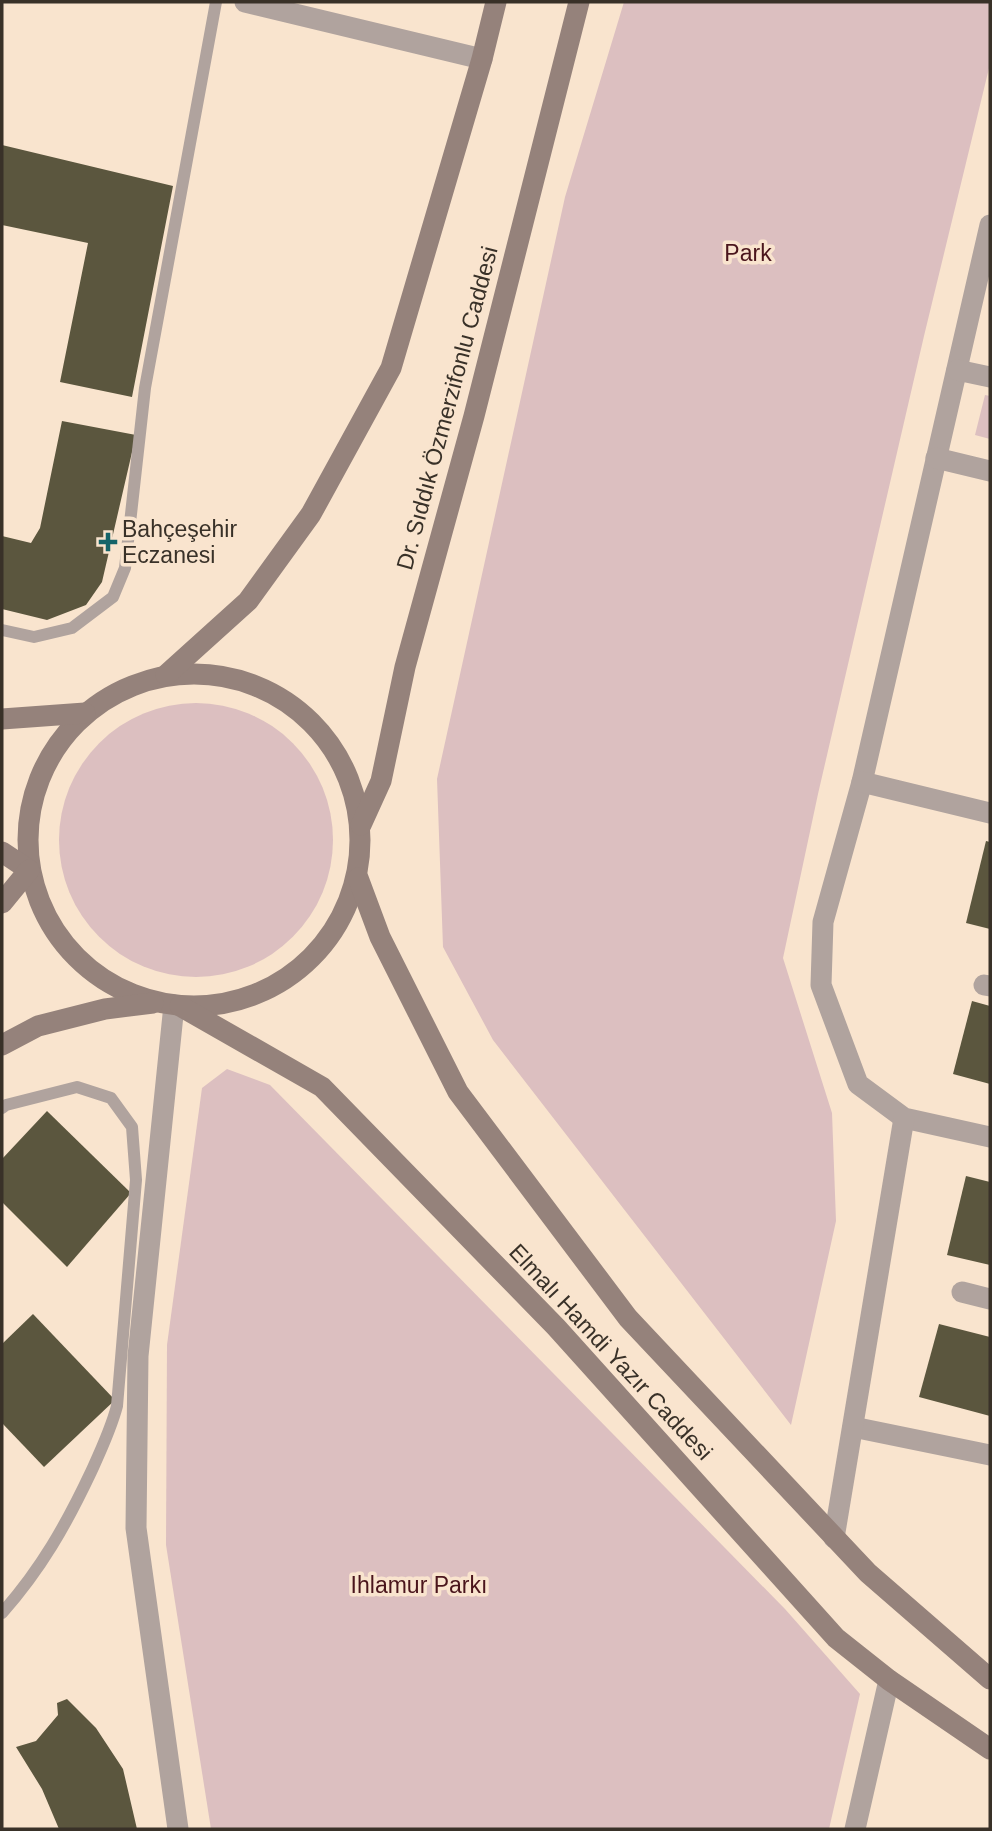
<svg xmlns="http://www.w3.org/2000/svg" width="992" height="1831" viewBox="0 0 992 1831" font-family="Helvetica,sans-serif">
<style>
.green{fill:#dcbfc0}
.building{fill:#5b563e}
.lines{fill:none;stroke-linecap:round;stroke-linejoin:round}
.lane{stroke:#b0a39e;stroke-width:12}
.street{stroke:#b0a39e;stroke-width:21}
.secondary{stroke:#95827b;stroke-width:21}
.poi-dot{fill:#156469;stroke:#f9e4ce;stroke-width:2.5}
.labels{text-anchor:middle;stroke-width:7;stroke-linejoin:round;paint-order:stroke}
.park-label{font-size:23px;fill:#4a151c;stroke:#f9e4ce}
.street-label{font-size:23px;fill:#393128;stroke:#f9e4ce}
.poi-label{font-size:23px;fill:#393128;stroke:#f9e4ce;text-anchor:start}
</style>
<rect width="100%" height="100%" fill="#f9e4ce"/>
<!-- green -->
<g class="green">
<polygon points="624,2 990,2 990,64 924,336 818,794 783,958 832,1113 836,1221 791,1425 493,1040 443,947 437,779 565,197"/>
<polygon points="985,395 990,396 990,439 975,435"/>
<circle cx="196" cy="840" r="137"/>
<polygon points="227,1069 270,1085 785,1609 860,1694 829,1829 211,1829 166,1545 167,1345 202,1088"/>
</g>
<!-- building -->
<g class="building">
<polygon points="2,145 173,186 132,397 60,382 88,243 2,225"/>
<polygon points="62,421 136,435 102,582 86,605 47,620 2,609 2,536 31,543 40,528"/>
<polygon points="986,841 990,842 990,929 966,923"/>
<polygon points="972,1001 990,1006 990,1084 953,1074"/>
<polygon points="47,1111 131,1193 67,1267 2,1202 2,1159"/>
<polygon points="966,1176 990,1182 990,1265 947,1255"/>
<polygon points="33,1314 115,1400 44,1467 2,1423 2,1344"/>
<polygon points="939,1324 990,1337 990,1416 919,1397"/>
<polygon points="67,1699 96,1728 123,1769 137,1829 59,1829 42,1789 16,1747 36,1741 58,1715 57,1703"/>
</g>
<g class="lines">
<!-- lane -->
<g class="lane">
<polyline points="2,630 34,637 72,628 113,597 125,568 145,388 216,2"/>
<path d="M2,1108L6,1105L77,1087L111,1098L132,1127L136,1180L117,1406C111,1429 101,1450 91,1472C66,1525 41,1569 2,1613"/>
</g>
<!-- street -->
<g class="street">
<polyline points="245,2 482,59"/>
<polyline points="990,225 862,782 823,922 821,985 858,1084 904,1118 990,1137"/>
<polyline points="957,370 990,377"/>
<polyline points="936,458 990,471"/>
<polyline points="862,782 990,813"/>
<polyline points="984,985 990,986"/>
<polyline points="174,1005 138,1356 136,1528 178,1829"/>
<polyline points="962,1292 990,1299"/>
<polyline points="853,1427 990,1455"/>
<polyline points="834,1538 904,1118"/>
<polyline points="855,1829 889,1680"/>
</g>
<!-- secondary -->
<g class="secondary">
<circle cx="194" cy="840" r="166"/>
<polyline points="166,675 248,601 311,514 391,368 482,59 496,2"/>
<polyline points="2,719 85,713"/>
<polyline points="361,825 381,781 405,667 474,416 579,2"/>
<polyline points="2,852 29,870"/>
<polyline points="358,878 380,937 458,1092 628,1318 868,1573 990,1679"/>
<polyline points="2,903 29,870"/>
<polyline points="180,1006 322,1087 556,1327 836,1638 889,1680 990,1749"/>
<polyline points="2,1045 38,1026 105,1009 153,1003"/>
</g>
</g>
<!-- markers -->
<path class="poi-dot" d="M104.5 531.5h7v7h7v7h-7v7h-7v-7h-7v-7h7z"/>
<g class="labels">
<!-- park labels -->
<g class="park-label">
<text x="748" y="261">Park</text>
<text x="419" y="1593">Ihlamur Parkı</text>
</g>
<!-- street labels -->
<g class="street-label">
<text transform="translate(447 408) rotate(-75)" y="8">Dr. Sıddık Özmerzifonlu Caddesi</text>
<text transform="translate(611 1352) rotate(47)" y="8">Elmalı Hamdi Yazır Caddesi</text>
</g>
<!-- poi labels -->
<g class="poi-label">
<text x="122" y="537">Bahçeşehir<tspan x="122" dy="26">Eczanesi</tspan></text>
</g>
</g>
<!-- border -->
<rect width="992" height="1831" fill="none" stroke="#393128" stroke-width="7"/>
</svg>
